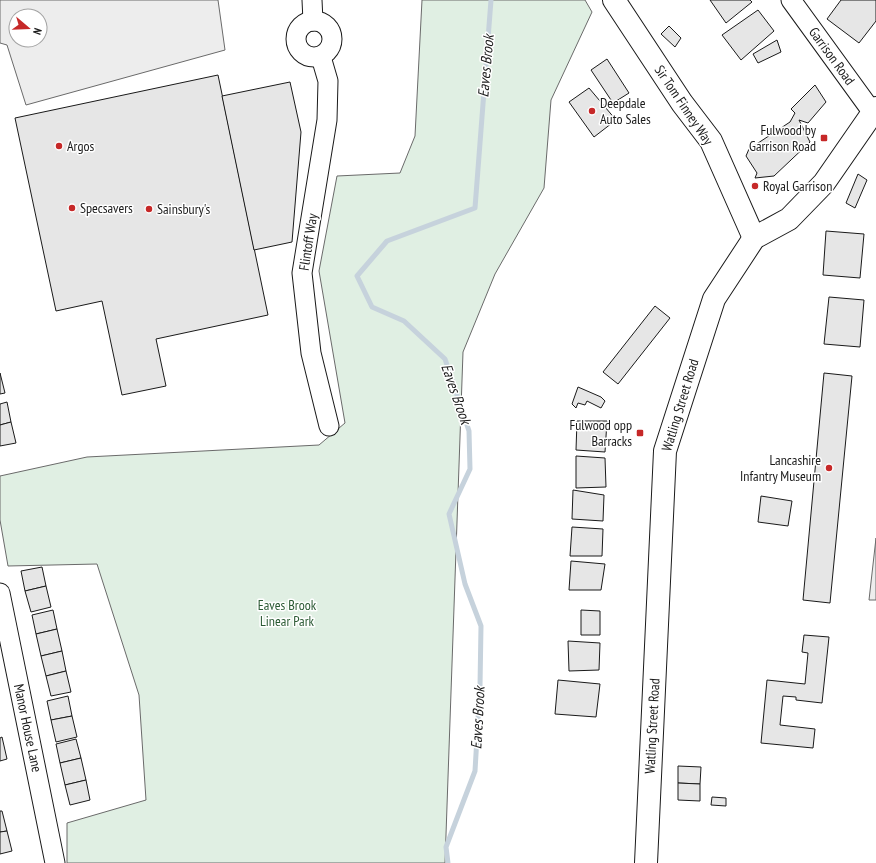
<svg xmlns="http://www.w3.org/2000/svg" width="876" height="863" viewBox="0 0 876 863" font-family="'PT Sans Narrow',sans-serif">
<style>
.green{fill:#e0efe3;stroke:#6a6a6a}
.parking{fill:#ededed;stroke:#6a6a6a;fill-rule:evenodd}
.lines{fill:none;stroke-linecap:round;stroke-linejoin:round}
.stream{stroke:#c6d2dc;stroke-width:5}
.building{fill:#e6e6e6;stroke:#1a1a1a}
.minor-casing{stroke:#1a1a1a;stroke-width:21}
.major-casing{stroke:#1a1a1a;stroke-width:24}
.minor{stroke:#fff;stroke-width:19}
.major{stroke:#fff;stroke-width:22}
.poi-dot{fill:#c62828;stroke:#fff;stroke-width:1.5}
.labels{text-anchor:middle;stroke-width:3;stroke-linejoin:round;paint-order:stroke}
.street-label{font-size:14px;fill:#1a1a1a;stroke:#fff}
.poi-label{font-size:14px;fill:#1a1a1a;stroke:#fff;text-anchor:start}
.park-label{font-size:14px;fill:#2b5a34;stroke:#fff}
.water-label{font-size:15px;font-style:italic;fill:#1a1a1a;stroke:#fff}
</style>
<rect width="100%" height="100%" fill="#fff"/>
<!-- green -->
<polygon class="green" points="422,0 585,0 592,12 551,100 544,188 495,274 463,352 445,863 67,863 67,823 146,800 139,695 97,564 8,566 0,520 0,476 87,457 319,445 345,423 319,271 337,176 400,173 415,136"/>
<!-- parking -->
<g class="parking">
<path d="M0,0H218L225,50L26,105L7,45L0,43ZM16,16H40V40H16Z"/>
<polygon points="876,538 876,600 869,600"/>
</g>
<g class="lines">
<!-- stream -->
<polyline class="stream" points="448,863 446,847 475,771 480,686 481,626 465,584 449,514 470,469 469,431 445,359 404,321 372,307 357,276 387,241 475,208 491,0"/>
</g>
<!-- building -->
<g class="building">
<polygon points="710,0 750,0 752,2 726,23"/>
<polygon points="841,0 876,0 876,21 859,43 827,19"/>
<polygon points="758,10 774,31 741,60 722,35"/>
<polygon points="669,26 681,38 675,47 661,34"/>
<polygon points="777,40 781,52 758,63 753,54"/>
<polygon points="607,59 629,93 613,103 591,70"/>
<polygon points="218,75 268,315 156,339 166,386 122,395 102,301 56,311 15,118"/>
<polygon points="290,82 301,132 292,242 254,250 222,96"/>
<polygon points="815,85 826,102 808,123 799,120 810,142 774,176 755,178 757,173 746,156 749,149 790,122 795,113 791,109"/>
<polygon points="589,88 616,120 594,137 569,102"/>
<polygon points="858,174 867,180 855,208 846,203"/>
<polygon points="826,231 864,234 860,278 823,275"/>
<polygon points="829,297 864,300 860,347 824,344"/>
<polygon points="655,306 670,318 618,384 603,372"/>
<polygon points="0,373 5,393 0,394"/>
<polygon points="824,373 852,376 830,603 803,600"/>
<polygon points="578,387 601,397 605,401 601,408 587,401 585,405 578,403 576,408 572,404"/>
<polygon points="7,402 11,422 0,425 0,404"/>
<polygon points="577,421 607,421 605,452 576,450"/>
<polygon points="11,422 16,443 0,446 0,425"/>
<polygon points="576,456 605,458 606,487 576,488"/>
<polygon points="573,490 604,495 603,521 572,519"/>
<polygon points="761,496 792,501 788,526 758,522"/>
<polygon points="572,527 603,529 602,556 570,556"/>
<polygon points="571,561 605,564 601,590 569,590"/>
<polygon points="42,567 46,586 25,591 21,571"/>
<polygon points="46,586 51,607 31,612 25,591"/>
<polygon points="53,610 57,629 36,634 32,615"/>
<polygon points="581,610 600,611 600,635 581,635"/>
<polygon points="57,629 62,651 41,656 36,634"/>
<polygon points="804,635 829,637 822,703 796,700 796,697 783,696 780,725 815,729 813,748 761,743 767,680 805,684 808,653 802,652"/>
<polygon points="568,641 600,643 599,670 569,671"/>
<polygon points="62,651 66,671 46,676 41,656"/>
<polygon points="66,671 71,692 51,696 46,676"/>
<polygon points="558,680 600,684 596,717 555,714"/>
<polygon points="68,696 72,716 51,720 47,701"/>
<polygon points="72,716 77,737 56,742 51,720"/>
<polygon points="2,737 7,759 0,761 0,738"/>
<polygon points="76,739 81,758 60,763 56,744"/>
<polygon points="81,758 86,780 65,785 60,763"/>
<polygon points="678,766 701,767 700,784 678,783"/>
<polygon points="86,780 90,800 70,805 65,785"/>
<polygon points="678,783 700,784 700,801 678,800"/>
<polygon points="712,797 726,798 726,806 711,805"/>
<polygon points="0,811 2,811 7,831 0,832"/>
<polygon points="7,831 12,851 0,854 0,832"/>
</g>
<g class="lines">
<!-- minor casing -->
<g class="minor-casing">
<g id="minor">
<polyline points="312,0 313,21"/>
<polyline points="791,0 873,113"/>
<circle cx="314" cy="39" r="18"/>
<polyline points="321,57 328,81 327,120 302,273 311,353 329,426"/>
<polyline points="0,593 55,863"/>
</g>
</g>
<!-- major casing -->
<g class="major-casing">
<g id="major">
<polyline points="614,0 682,103 711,141 754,238"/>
<polyline points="646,863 665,451 714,299 754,238 789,219 824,183 876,108"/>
</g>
</g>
<!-- minor -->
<use href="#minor" class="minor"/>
<!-- major -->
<use href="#major" class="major"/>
</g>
<!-- markers -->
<g class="poi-dot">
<circle cx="592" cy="111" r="4"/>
<rect x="820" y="134" width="8" height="8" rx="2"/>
<circle cx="59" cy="146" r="4"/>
<circle cx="755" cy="186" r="4"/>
<circle cx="72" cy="208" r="4"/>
<circle cx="149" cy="209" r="4"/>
<rect x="636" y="429" width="8" height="8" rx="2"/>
<circle cx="829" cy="468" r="4"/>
</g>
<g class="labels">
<!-- street labels -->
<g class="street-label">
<text transform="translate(832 56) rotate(54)" y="5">Garrison Road</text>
<text transform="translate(684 105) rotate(56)" y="5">Sir Tom Finney Way</text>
<text transform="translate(308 242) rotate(-81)" y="5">Flintoff Way</text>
<text transform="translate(680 405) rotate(-73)" y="5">Watling Street Road</text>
<text transform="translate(652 726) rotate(-87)" y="5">Watling Street Road</text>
<text transform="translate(28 728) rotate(78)" y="5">Manor House Lane</text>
</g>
<!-- poi labels -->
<g class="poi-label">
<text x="600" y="108">Deepdale<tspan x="600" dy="16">Auto Sales</tspan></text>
<text x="816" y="135" text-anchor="end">Fulwood by<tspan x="816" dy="16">Garrison Road</tspan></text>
<text x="67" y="151">Argos</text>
<text x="763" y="191">Royal Garrison</text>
<text x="80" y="213">Specsavers</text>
<text x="157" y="214">Sainsbury's</text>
<text x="632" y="430" text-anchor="end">Fulwood opp<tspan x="632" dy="16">Barracks</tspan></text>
<text x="821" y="465" text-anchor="end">Lancashire<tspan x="821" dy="16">Infantry Museum</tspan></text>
</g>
<!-- park labels -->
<g class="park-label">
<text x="287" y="610">Eaves Brook<tspan x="287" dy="16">Linear Park</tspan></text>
</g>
<!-- water labels -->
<g class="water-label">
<text transform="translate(486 66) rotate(-85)" y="5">Eaves Brook</text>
<text transform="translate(456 394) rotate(71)" y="5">Eaves Brook</text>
<text transform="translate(478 718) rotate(-87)" y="5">Eaves Brook</text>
</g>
</g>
<!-- north arrow -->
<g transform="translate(28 28) rotate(109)"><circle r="19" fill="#ffffff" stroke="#a3a3a3"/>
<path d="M0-3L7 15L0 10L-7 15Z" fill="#c62828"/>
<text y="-6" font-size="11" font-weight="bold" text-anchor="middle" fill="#1a1a1a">N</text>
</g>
</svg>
